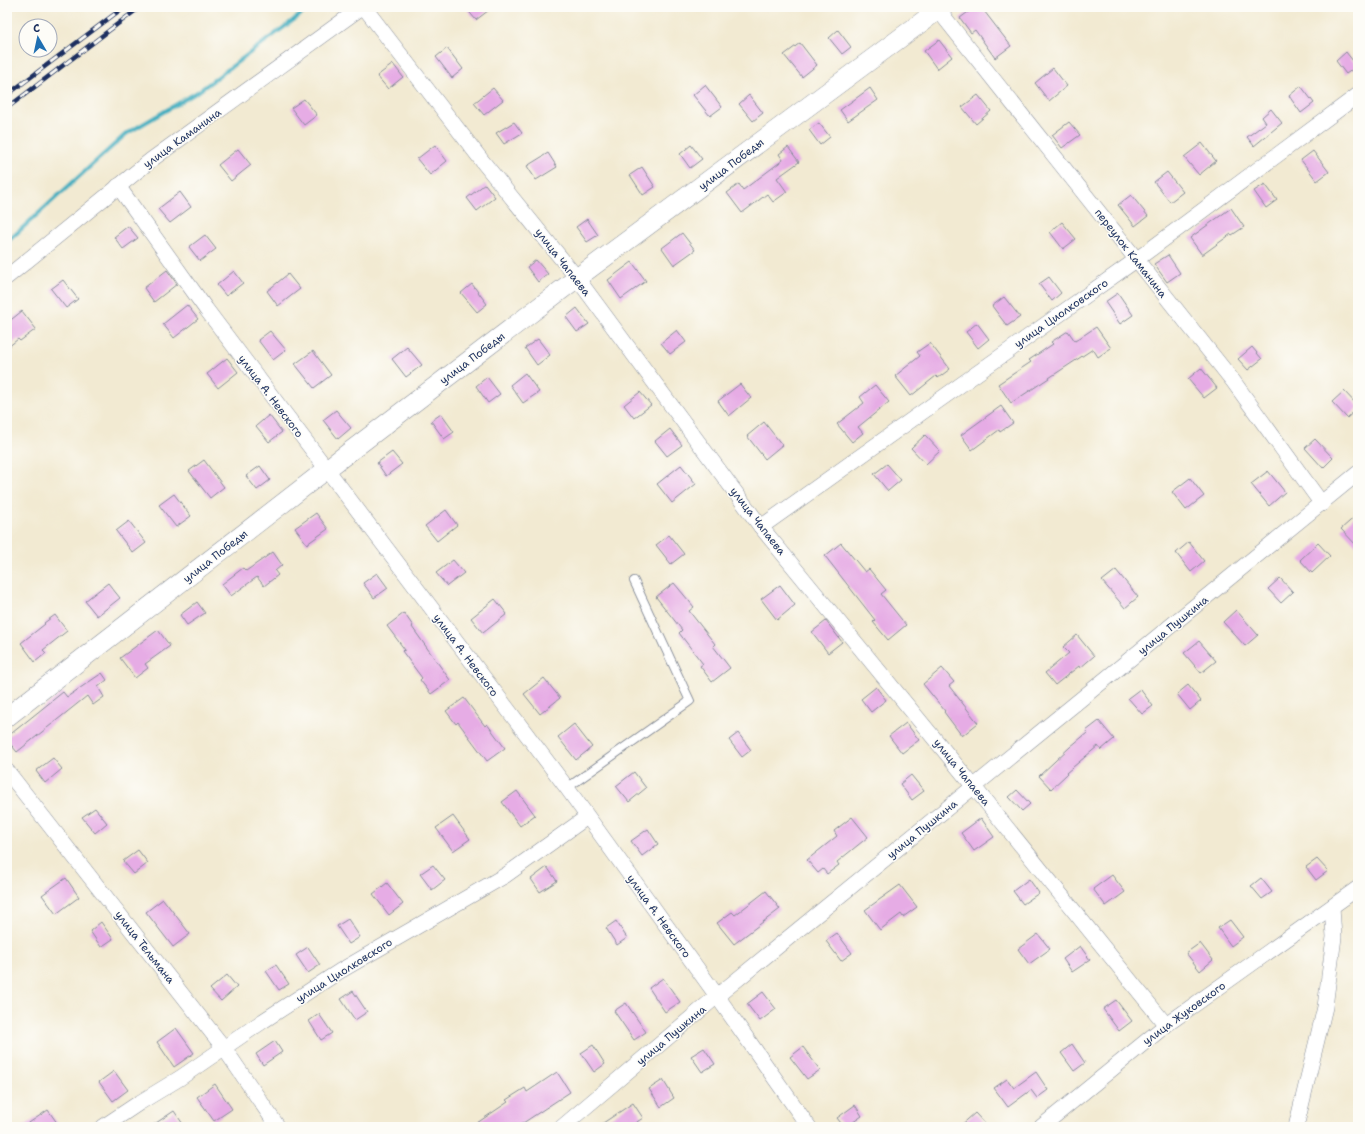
<svg xmlns="http://www.w3.org/2000/svg" width="1365" height="1134" viewBox="0 0 1365 1134" font-family="'Shantell Sans',sans-serif">
<style>
.lines{fill:none;stroke-linecap:round;stroke-linejoin:round}
.stream{stroke:#42aec0;stroke-width:4}
.building{fill:#e6ace5}
.service-casing{stroke:#868c98;stroke-width:10}
.minor-casing{stroke:#868c98;stroke-width:16}
.tertiary-casing{stroke:#868c98;stroke-width:20}
.service{stroke:#fff;stroke-width:8}
.minor{stroke:#fff;stroke-width:15}
.tertiary{stroke:#fff;stroke-width:19}
.rail-casing{stroke:#1b2f5e;stroke-width:4.5}
.rail{stroke:#fdfcf7;stroke-width:3;stroke-dasharray:9;stroke-linecap:butt}
.labels{text-anchor:middle;stroke-width:3;stroke-linejoin:round;paint-order:stroke}
.street-label{font-size:11px;fill:#1b2f5e;stroke:#fdfcf7}
</style>
<rect width="100%" height="100%" fill="#fdfcf7"/>
<filter id="ink" filterUnits="userSpaceOnUse"><feTurbulence type="fractalNoise" baseFrequency=".025" numOctaves="2"/><feDisplacementMap in="SourceGraphic" scale="8" xChannelSelector="R" yChannelSelector="G"/><feConvolveMatrix kernelMatrix="1 2 1 2 8 2 1 2 1" color-interpolation-filters="sRGB"/></filter>
<filter id="wash" filterUnits="userSpaceOnUse"><feTurbulence type="fractalNoise" baseFrequency=".012" numOctaves="4" result="noise"/><feDisplacementMap in="SourceGraphic" scale="16" xChannelSelector="R" yChannelSelector="G"/><feGaussianBlur stdDeviation="0.9" result="paint"/><feColorMatrix in="noise" values="0 0 0 0 0 0 0 0 0 0 0 0 0 0 0 0 0 1.4 0 .05"/><feComposite in="paint" operator="in"/></filter>
<g filter="url(#wash)">
<rect width="100%" height="100%" fill="#f2ead2"/>
<g class="lines">
<!-- stream -->
<polyline class="stream" points="7,242 126,134 199,91 311,7"/>
</g>
<g id="blocks">
<!-- building -->
<g class="building">
<polygon points="465,7 493,7 476,20"/>
<polygon points="975,7 981,7 1011,46 995,58 975,30 971,33 960,18"/>
<polygon points="838,30 851,47 842,54 829,38"/>
<polygon points="939,40 952,57 937,69 924,51"/>
<polygon points="800,43 817,65 802,77 784,55"/>
<polygon points="447,48 463,69 452,78 436,57"/>
<polygon points="1346,52 1357,66 1346,74 1336,61"/>
<polygon points="393,64 403,77 388,89 377,76"/>
<polygon points="1053,68 1067,86 1049,101 1035,83"/>
<polygon points="705,85 722,107 710,116 693,95"/>
<polygon points="1301,86 1314,103 1301,113 1289,96"/>
<polygon points="493,88 503,100 484,115 474,103"/>
<polygon points="870,88 878,100 848,121 840,110"/>
<polygon points="749,95 763,113 753,121 739,104"/>
<polygon points="978,95 991,111 976,124 962,107"/>
<polygon points="304,99 317,115 304,125 291,108"/>
<polygon points="1271,109 1282,123 1254,146 1247,137 1266,123 1262,117"/>
<polygon points="514,122 522,133 504,144 496,133"/>
<polygon points="1069,122 1080,135 1062,148 1052,135"/>
<polygon points="819,123 830,137 820,145 809,130"/>
<polygon points="1202,143 1216,161 1199,175 1184,157"/>
<polygon points="435,145 447,161 430,175 417,159"/>
<polygon points="691,145 702,159 690,168 680,154"/>
<polygon points="788,147 799,162 777,178 787,192 773,202 767,194 742,213 727,193 739,184 743,190 783,160 779,154"/>
<polygon points="238,149 251,165 231,181 218,165"/>
<polygon points="1313,151 1329,172 1317,181 1301,160"/>
<polygon points="548,153 557,167 536,180 527,166"/>
<polygon points="642,167 655,187 643,195 630,175"/>
<polygon points="1167,172 1183,192 1170,202 1154,182"/>
<polygon points="485,184 495,197 477,211 467,198"/>
<polygon points="1265,184 1277,200 1266,208 1254,191"/>
<polygon points="180,192 191,207 170,223 158,209"/>
<polygon points="1131,195 1148,216 1135,226 1118,205"/>
<polygon points="1231,208 1244,227 1232,235 1231,234 1202,255 1190,238"/>
<polygon points="587,219 598,235 587,242 576,227"/>
<polygon points="1062,222 1076,239 1063,249 1050,232"/>
<polygon points="128,226 138,238 123,249 114,237"/>
<polygon points="682,233 695,250 674,265 662,248"/>
<polygon points="205,235 216,249 200,261 189,247"/>
<polygon points="1168,255 1180,273 1167,282 1154,264"/>
<polygon points="536,260 548,274 538,282 527,267"/>
<polygon points="632,262 646,281 621,299 608,280"/>
<polygon points="167,270 177,284 154,302 144,288"/>
<polygon points="234,271 243,283 226,296 217,285"/>
<polygon points="288,274 300,289 278,306 267,291"/>
<polygon points="1049,277 1061,293 1052,301 1039,284"/>
<polygon points="63,280 78,299 66,308 51,289"/>
<polygon points="472,284 487,304 477,312 461,293"/>
<polygon points="1118,293 1133,315 1120,324 1105,302"/>
<polygon points="1004,297 1020,317 1007,326 992,306"/>
<polygon points="187,305 198,319 174,338 163,324"/>
<polygon points="577,308 589,324 577,332 566,317"/>
<polygon points="22,311 36,329 20,341 18,339 7,348 7,323"/>
<polygon points="977,323 989,339 978,348 966,332"/>
<polygon points="1096,327 1111,348 1098,357 1093,349 1011,403 998,384 1031,362 1029,360 1053,344 1051,342 1068,331 1075,341"/>
<polygon points="677,330 686,342 670,354 661,343"/>
<polygon points="270,331 286,350 273,360 258,340"/>
<polygon points="538,339 550,355 537,365 525,348"/>
<polygon points="930,343 950,369 938,378 936,376 911,396 895,376 920,356 917,352"/>
<polygon points="407,347 422,365 406,377 392,359"/>
<polygon points="1252,347 1262,359 1248,370 1238,359"/>
<polygon points="313,351 331,375 314,388 295,364"/>
<polygon points="227,358 238,372 218,388 207,374"/>
<polygon points="1201,368 1217,388 1204,398 1188,379"/>
<polygon points="525,373 539,392 523,403 510,385"/>
<polygon points="487,377 500,394 488,403 476,386"/>
<polygon points="740,384 751,398 729,416 718,401"/>
<polygon points="875,385 889,402 858,427 863,433 852,442 837,424 864,403 860,397"/>
<polygon points="1344,391 1358,406 1358,408 1347,418 1332,402"/>
<polygon points="640,392 651,405 634,418 624,405"/>
<polygon points="1001,406 1013,423 1000,432 999,430 972,450 961,435"/>
<polygon points="336,410 351,428 338,439 323,420"/>
<polygon points="441,414 454,432 444,439 431,421"/>
<polygon points="269,415 282,432 269,442 256,426"/>
<polygon points="764,422 782,445 765,459 747,436"/>
<polygon points="670,429 682,445 667,456 655,441"/>
<polygon points="925,435 940,451 926,464 911,448"/>
<polygon points="1315,439 1333,458 1323,468 1305,448"/>
<polygon points="392,452 402,464 386,476 377,463"/>
<polygon points="204,460 224,487 210,498 189,471"/>
<polygon points="887,464 901,480 888,491 874,474"/>
<polygon points="681,465 696,484 672,503 657,484"/>
<polygon points="260,466 270,480 257,490 246,476"/>
<polygon points="1268,471 1285,492 1269,506 1251,484"/>
<polygon points="1190,478 1204,496 1186,510 1172,492"/>
<polygon points="174,494 191,516 176,527 159,505"/>
<polygon points="446,510 457,525 437,541 425,526"/>
<polygon points="316,513 328,529 307,544 295,528"/>
<polygon points="1358,514 1358,547 1341,529"/>
<polygon points="129,521 146,543 133,553 116,531"/>
<polygon points="669,535 684,554 671,564 656,545"/>
<polygon points="1189,542 1204,561 1191,572 1176,553"/>
<polygon points="841,543 865,572 869,569 886,590 881,594 906,625 888,640 873,622 875,620 825,556"/>
<polygon points="1318,543 1330,556 1312,573 1300,560"/>
<polygon points="273,552 282,565 275,571 278,575 264,586 257,577 231,596 222,584 243,568 246,571"/>
<polygon points="453,560 464,573 447,586 436,573"/>
<polygon points="1116,570 1138,597 1125,608 1102,581"/>
<polygon points="377,573 388,588 374,598 363,583"/>
<polygon points="1280,578 1293,592 1281,603 1268,589"/>
<polygon points="108,583 120,598 97,616 85,601"/>
<polygon points="674,583 694,607 689,611 715,644 713,646 730,668 712,682 700,666 703,664 679,633 682,630 656,597"/>
<polygon points="780,585 795,605 777,620 761,599"/>
<polygon points="495,599 507,614 483,633 471,618"/>
<polygon points="197,602 205,613 187,625 180,615"/>
<polygon points="1236,610 1258,635 1245,646 1223,622"/>
<polygon points="404,613 413,626 412,627 450,680 431,694 420,680 422,678 402,651 405,650 387,626"/>
<polygon points="55,615 67,631 43,650 46,653 35,662 21,643 45,624 44,623"/>
<polygon points="826,621 842,642 828,653 812,632"/>
<polygon points="158,630 170,646 145,664 148,668 135,678 120,658"/>
<polygon points="1077,635 1094,656 1080,668 1079,666 1055,685 1045,673 1069,653 1063,647"/>
<polygon points="1199,641 1216,661 1201,673 1184,653"/>
<polygon points="942,668 954,682 949,686 978,723 962,736 944,712 945,711 923,684"/>
<polygon points="102,673 107,680 98,687 104,697 93,705 87,696 17,752 7,740 7,737 63,692 67,697"/>
<polygon points="544,678 560,698 540,714 524,694"/>
<polygon points="1188,685 1201,701 1190,710 1177,694"/>
<polygon points="876,687 886,700 871,712 861,699"/>
<polygon points="1140,689 1153,706 1142,714 1128,698"/>
<polygon points="464,698 485,726 487,724 505,748 487,761 458,722 456,724 446,711"/>
<polygon points="1099,721 1114,739 1101,750 1098,746 1066,773 1067,774 1051,789 1039,776 1070,747 1087,733 1086,731"/>
<polygon points="906,723 919,740 902,753 889,736"/>
<polygon points="574,724 592,747 576,760 558,737"/>
<polygon points="738,733 751,750 742,757 729,740"/>
<polygon points="53,758 62,769 45,783 36,771"/>
<polygon points="634,772 646,788 629,802 616,786"/>
<polygon points="911,775 924,791 912,800 900,784"/>
<polygon points="1017,790 1030,804 1022,811 1009,797"/>
<polygon points="517,791 535,815 520,826 502,802"/>
<polygon points="95,808 107,823 95,833 82,817"/>
<polygon points="453,816 470,839 453,851 436,828"/>
<polygon points="852,817 868,837 837,862 839,865 827,874 823,869 818,873 807,860 837,836 834,831"/>
<polygon points="981,818 994,837 974,851 961,833"/>
<polygon points="648,829 658,844 642,856 631,841"/>
<polygon points="138,850 148,863 134,874 123,861"/>
<polygon points="1317,859 1328,871 1316,880 1306,867"/>
<polygon points="433,865 445,880 432,890 420,874"/>
<polygon points="547,867 557,881 540,892 531,879"/>
<polygon points="1112,875 1125,892 1106,906 1093,889"/>
<polygon points="66,878 79,897 56,914 42,895"/>
<polygon points="1261,878 1272,892 1262,899 1251,886"/>
<polygon points="1029,879 1039,893 1023,904 1013,891"/>
<polygon points="387,883 403,904 389,915 373,894"/>
<polygon points="900,885 917,907 903,917 901,914 880,930 865,910"/>
<polygon points="766,891 780,909 734,944 717,923 732,912 735,915"/>
<polygon points="163,899 190,934 173,947 146,912"/>
<polygon points="348,919 360,937 349,944 337,926"/>
<polygon points="1230,920 1243,937 1231,946 1218,928"/>
<polygon points="616,921 627,938 617,945 606,928"/>
<polygon points="101,922 113,939 101,947 90,931"/>
<polygon points="837,933 852,953 841,961 826,941"/>
<polygon points="1038,934 1050,949 1029,964 1018,949"/>
<polygon points="1200,943 1213,960 1200,971 1186,953"/>
<polygon points="1080,946 1090,960 1072,972 1063,959"/>
<polygon points="308,947 320,965 308,973 296,955"/>
<polygon points="276,965 289,984 279,990 266,971"/>
<polygon points="227,975 237,987 221,1001 210,989"/>
<polygon points="663,978 680,1002 665,1012 649,988"/>
<polygon points="353,991 367,1012 355,1020 341,999"/>
<polygon points="763,992 776,1009 760,1021 747,1004"/>
<polygon points="1116,1000 1132,1021 1119,1031 1103,1009"/>
<polygon points="626,1003 646,1032 634,1040 614,1011"/>
<polygon points="319,1014 332,1033 321,1040 309,1021"/>
<polygon points="176,1028 194,1053 174,1067 157,1042"/>
<polygon points="275,1041 282,1052 263,1065 256,1054"/>
<polygon points="1072,1044 1085,1063 1074,1071 1061,1053"/>
<polygon points="593,1045 605,1064 594,1072 581,1053"/>
<polygon points="803,1047 820,1070 807,1079 790,1057"/>
<polygon points="704,1048 715,1064 702,1072 691,1056"/>
<polygon points="114,1071 128,1090 113,1101 99,1082"/>
<polygon points="557,1072 570,1092 517,1127 471,1127 508,1102 506,1100 525,1088 527,1092"/>
<polygon points="1036,1072 1048,1090 1037,1098 1031,1090 1008,1107 994,1088 1007,1079 1014,1088"/>
<polygon points="663,1080 674,1098 661,1107 649,1089"/>
<polygon points="215,1084 232,1109 214,1121 197,1097"/>
<polygon points="633,1103 643,1118 629,1127 597,1127"/>
<polygon points="855,1105 862,1116 846,1127 844,1127 837,1118"/>
<polygon points="48,1110 60,1127 23,1127"/>
<polygon points="174,1111 185,1127 150,1127"/>
<polygon points="975,1113 988,1127 959,1127"/>
</g>
</g>
</g>
<g filter="url(#ink)">
<use href="#blocks" fill-opacity="0" stroke="#868c98" stroke-width="1"/>
<g class="lines">
<!-- service casing -->
<g class="service-casing">
<polyline id="service" points="567,788 690,701 634,581"/>
</g>
<!-- minor casing -->
<g class="minor-casing">
<g id="minor">
<polyline points="364,7 483,162 577,278 761,527 974,787 1166,1025"/>
<polyline points="936,7 1233,381 1322,504"/>
<polyline points="118,186 206,309 567,788 717,996 809,1127"/>
<polyline points="7,277 151,160 362,7"/>
<polyline points="761,527 1136,260 1358,95"/>
<polyline points="7,771 224,1048 278,1127"/>
<polyline points="103,1127 139,1103 180,1078 263,1021 340,971 506,875 587,817"/>
<polyline points="562,1127 717,996 1358,473"/>
<polyline points="1041,1127 1166,1025 1358,888"/>
<polyline points="1296,1127 1325,1007 1334,937 1332,907"/>
</g>
</g>
<!-- tertiary casing -->
<g class="tertiary-casing">
<polyline id="tertiary" points="7,717 327,469 577,278 942,7"/>
</g>
<!-- service -->
<use href="#service" class="service"/>
<!-- minor -->
<use href="#minor" class="minor"/>
<!-- tertiary -->
<use href="#tertiary" class="tertiary"/>
<!-- rail casing -->
<g class="rail-casing">
<g id="rail">
<polyline points="7,95 124,7"/>
<polyline points="7,108 140,7"/>
</g>
</g>
<!-- rail -->
<use href="#rail" class="rail"/>
</g>
</g>
<g class="labels">
<!-- street labels -->
<g class="street-label">
<text transform="translate(182 138) rotate(-36)" y="4">улица Каманина</text>
<text transform="translate(731 164) rotate(-37)" y="4">улица Победы</text>
<text transform="translate(1131 253) rotate(52)" y="4">переулок Каманина</text>
<text transform="translate(563 262) rotate(52)" y="4">улица Чапаева</text>
<text transform="translate(1061 313) rotate(-35)" y="4">улица Циолковского</text>
<text transform="translate(472 358) rotate(-37)" y="4">улица Победы</text>
<text transform="translate(271 396) rotate(53)" y="4">улица А. Невского</text>
<text transform="translate(758 521) rotate(52)" y="4">улица Чапаева</text>
<text transform="translate(215 556) rotate(-38)" y="4">улица Победы</text>
<text transform="translate(1173 625) rotate(-39)" y="4">улица Пушкина</text>
<text transform="translate(466 655) rotate(53)" y="4">улица А. Невского</text>
<text transform="translate(962 772) rotate(51)" y="4">улица Чапаева</text>
<text transform="translate(922 829) rotate(-39)" y="4">улица Пушкина</text>
<text transform="translate(659 916) rotate(54)" y="4">улица А. Невского</text>
<text transform="translate(145 947) rotate(52)" y="4">улица Тельмана</text>
<text transform="translate(344 970) rotate(-32)" y="4">улица Циолковского</text>
<text transform="translate(1184 1013) rotate(-36)" y="4">улица Жуковского</text>
<text transform="translate(671 1035) rotate(-40)" y="4">улица Пушкина</text>
</g>
</g>
<!-- margin -->
<rect width="1365" height="1134" fill="none" stroke="#fdfcf7" stroke-width="24"/>
<!-- north arrow -->
<g transform="translate(38 38) rotate(351)"><circle r="19" fill="#fdfcf7" stroke="#a3aaba"/>
<path d="M0-3L7 15L0 10L-7 15Z" fill="#1f6fb2"/>
<text y="-6" font-size="11" font-weight="bold" text-anchor="middle" fill="#1b2f5e">С</text>
</g>
</svg>
